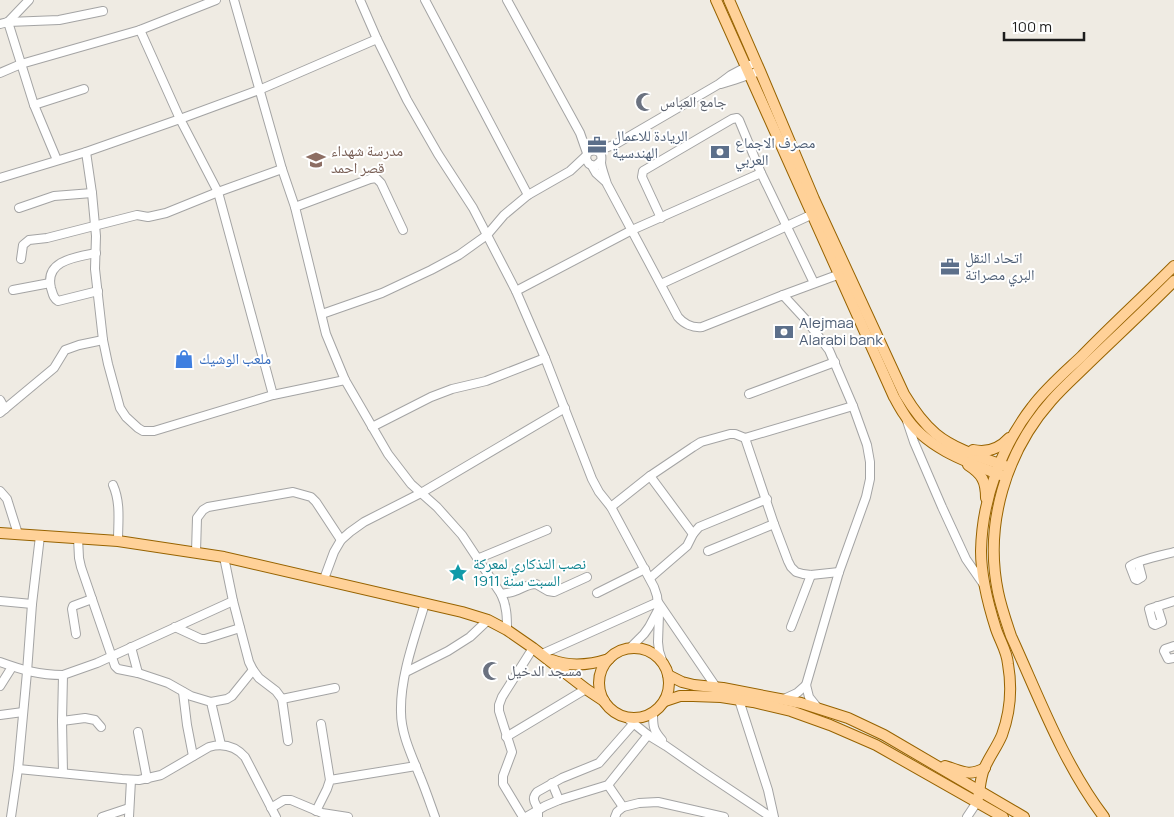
<svg xmlns="http://www.w3.org/2000/svg" width="1174" height="817" viewBox="0 0 1174 817" font-family="Manrope,'Noto Naskh Arabic',sans-serif">
<style>
.lines{fill:none;stroke-linecap:round;stroke-linejoin:round}
.minor-casing{stroke:#a4a4a4;stroke-width:10}
.major-casing{stroke:#976300;stroke-width:12}
.minor{stroke:#fff;stroke-width:8}
.major{stroke:#ffd198;stroke-width:10}
.labels{text-anchor:middle;stroke-width:4;stroke-linejoin:round;paint-order:stroke}
.worship-label{font-size:15px;fill:#5b616d;stroke:#fff;text-anchor:start}
.service-label{font-size:15px;fill:#4e5e75;stroke:#fff;text-anchor:start}
.education-label{font-size:15px;fill:#785e54;stroke:#fff;text-anchor:start}
.shop-label{font-size:15px;fill:#366cbe;stroke:#fff;text-anchor:start}
.culture-label{font-size:15px;fill:#0d838f;stroke:#fff;text-anchor:start}
</style>
<rect width="100%" height="100%" fill="#efebe3"/>
<g class="lines">
<!-- minor casing -->
<g class="minor-casing">
<g id="minor">
<path d="M234,0L282,169L295,207L326,334L345,380L388,454L411,484L437,507L462,535L501,594C507,606 507,618 507,630"/>
<polyline points="360,0 377,39 407,100 438,154 473,208 516,291 545,358 592,479 599,492 611,507 654,587 657,596 659,614 658,642 659,651 663,663"/>
<polyline points="425,0 528,195"/>
<polyline points="507,0 580,133 587,153"/>
<polyline points="8,22 59,20 103,11"/>
<polyline points="8,22 29,0"/>
<polyline points="0,24 8,22 34,105 57,160"/>
<polyline points="140,30 180,119 218,192 273,395"/>
<polyline points="0,73 21,64 140,30 216,0"/>
<polyline points="721,84 734,80 760,71"/>
<polyline points="34,105 84,89"/>
<polyline points="597,151 616,144 719,84 731,75 750,65"/>
<polyline points="86,152 92,193 96,236 95,269 103,340 108,364 120,408 126,417 138,428 143,431 154,431 273,395 345,380"/>
<path d="M601,161L595,166L589,164L586,159L587,153C592,150 598,148 601,155C602,158 601,161 601,163C602,170 605,177 607,184L678,317C684,324 693,328 702,327L783,295L806,320L829,350L853,406L867,445L870,462V479L866,497L839,572L806,685L809,697L817,707"/>
<polyline points="592,166 596,173 606,182"/>
<polyline points="0,178 86,152 180,119 259,90 377,39"/>
<polyline points="295,207 370,179 376,178 381,183 403,230"/>
<polyline points="19,208 54,196 92,193"/>
<polyline points="661,218 642,177 643,171 732,119 737,118 739,120 761,173 814,283"/>
<path d="M96,253C77,257 44,260 51,288C53,294 53,298 58,301L98,291"/>
<polyline points="21,259 23,245 29,240 47,238 137,215 148,217 166,213 218,192 282,169"/>
<polyline points="661,284 813,214"/>
<polyline points="13,290 50,283"/>
<polyline points="516,291 632,230 761,173"/>
<polyline points="783,295 840,274"/>
<polyline points="322,314 382,293 431,270 459,255 487,235 504,215 528,195 570,171 586,156"/>
<polyline points="749,394 835,362"/>
<polyline points="0,400 5,409"/>
<polyline points="0,413 54,368 65,350 79,345 103,340"/>
<polyline points="907,421 914,442 942,507 966,559 984,585"/>
<polyline points="372,427 431,397 452,389 486,381 545,358"/>
<polyline points="745,438 853,406"/>
<polyline points="650,476 693,534"/>
<path d="M113,485C121,503 118,522 118,541"/>
<polyline points="0,491 7,499 18,534"/>
<polyline points="611,507 650,476 693,447 701,442 730,434 735,434 745,438 774,524 788,561 791,567 796,572 803,574 811,575 839,572"/>
<polyline points="78,538 79,558 81,567 115,666 118,669 138,673 168,683 191,696 211,702 221,745"/>
<polyline points="708,551 774,524"/>
<polyline points="196,552 197,518 203,510 208,507 293,492 311,497 316,502 341,540"/>
<polyline points="224,557 233,601 249,662 253,670 259,678 276,691 282,699 288,741"/>
<polyline points="477,559 547,530"/>
<path d="M1138,562L1142,577L1137,580L1135,579L1130,566C1137,560 1163,555 1174,552"/>
<polyline points="650,578 687,546 693,534 699,527 767,499"/>
<polyline points="324,579 334,552 341,540 350,532 364,522 421,493 565,408"/>
<polyline points="597,593 645,569"/>
<path d="M501,594C506,593 510,593 515,591C522,589 527,584 536,584L548,591L554,592L587,577"/>
<polyline points="0,601 32,604"/>
<path d="M425,603C415,637 400,676 401,712C401,733 411,754 419,774C425,788 430,803 435,817"/>
<polyline points="1157,606 1162,622 1155,625 1153,624 1149,609 1174,601"/>
<polyline points="175,627 201,639 205,639 240,628"/>
<polyline points="791,627 811,575"/>
<polyline points="76,634 72,609 73,606 92,599"/>
<polyline points="1174,646 1165,649 1164,651 1168,659 1174,658"/>
<polyline points="131,647 138,673"/>
<polyline points="630,648 644,634 649,627 658,610"/>
<polyline points="542,654 658,602 716,687"/>
<path d="M0,662C22,670 39,675 63,675"/>
<polyline points="406,672 448,651 470,637 488,620"/>
<polyline points="0,686 12,667"/>
<polyline points="183,692 187,725 193,756"/>
<polyline points="282,699 335,688"/>
<polyline points="784,699 797,693 806,685"/>
<polyline points="739,700 768,790 774,817"/>
<polyline points="211,702 227,699 232,696 253,670"/>
<path d="M653,713C653,726 653,730 662,740"/>
<polyline points="0,715 23,712"/>
<polyline points="627,718 648,735 666,746 702,771 771,817"/>
<polyline points="62,721 85,718 95,720 101,727"/>
<polyline points="321,724 330,780"/>
<polyline points="138,732 147,779"/>
<polyline points="506,737 586,689"/>
<path d="M18,769L122,779L139,780L161,775L209,747C223,743 235,746 245,757L276,817"/>
<polyline points="63,773 62,721 63,675 97,663 233,601"/>
<polyline points="552,783 559,800"/>
<polyline points="608,785 623,807 639,803 658,802 724,817"/>
<polyline points="271,808 284,800 291,800 322,813 348,817"/>
<polyline points="316,811 327,789 330,780 416,766"/>
<polyline points="11,817 18,769 27,672 32,604 40,536"/>
<polyline points="102,817 129,808"/>
<polyline points="129,817 131,780"/>
<polyline points="523,817 503,784 503,776 512,752 499,711 499,705 502,697 533,648"/>
<polyline points="526,817 545,806 559,800 608,785 648,735"/>
<path d="M538,817C538,816 538,811 538,809C535,802 531,799 537,792L562,778L599,763L634,723"/>
<polyline points="615,817 617,812 623,807"/>
<polyline points="967,817 977,802"/>
</g>
</g>
<!-- major casing -->
<g class="major-casing">
<g id="major">
<path d="M716,0L894,397C897,402 900,408 904,414C924,447 966,462 1001,475"/>
<path d="M729,0L760,71L814,199L904,394C913,409 923,423 936,434C954,449 983,458 1005,466"/>
<path d="M973,450C987,453 999,449 1009,438"/>
<path d="M968,465C982,474 986,481 986,498"/>
<polyline points="0,533 118,541 224,557 462,612 488,620 507,630 533,648 586,689 604,701"/>
<circle cx="634" cy="683" r="35"/>
<path d="M552,660C570,667 590,665 609,659"/>
<polyline points="668,675 682,682 694,685 723,688 801,703 848,718 884,735 1024,817"/>
<polyline points="665,701 680,696 693,696 721,697 753,702 791,711 830,725 876,745 1003,817"/>
<path d="M945,766C962,771 968,777 985,768"/>
<path d="M977,802C980,791 980,779 984,769C989,757 997,747 1002,735C1010,713 1012,687 1008,664C1007,651 1000,641 996,629C988,604 981,577 981,551C982,500 1001,447 1032,407C1046,388 1065,372 1082,356C1112,325 1144,296 1174,266"/>
<path d="M1104,817C1063,763 1039,697 1011,636C1006,621 1001,607 998,592C984,524 1006,452 1051,401C1063,387 1077,375 1089,363C1117,336 1146,309 1174,281"/>
</g>
</g>
<!-- minor -->
<use href="#minor" class="minor"/>
<!-- major -->
<use href="#major" class="major"/>
</g>
<!-- icons -->
<defs>
<g id="mosque-bare" transform="scale(1.5)"><path d="M3.5-4.9A6 6 0 1 0 3.5 4.9A5 5 0 1 1 3.5-4.9Z" fill="#6b7280" stroke="#fff" stroke-width="2.5" paint-order="stroke"/></g>
<g id="office-bare" transform="scale(1.5)"><path d="M-6-3h4V-5.5h4V-3h4V5H-6ZM-1-4.5V-3h2v-1.5ZM-6 0V1H6V0Z" fill="#5c6f8a" stroke="#fff" stroke-width="2.5" paint-order="stroke"/></g>
<g id="bank-bare" transform="scale(1.5)"><path d="M-6-4H6V4H-6ZM0-2.3a2.3 2.3 0 1 0 0 4.6a2.3 2.3 0 1 0 0-4.6Z" fill="#5c6f8a" stroke="#fff" stroke-width="2.5" paint-order="stroke"/></g>
<g id="school-bare" transform="scale(1.5)"><path d="M0-5L7-2L0 1L-7-2ZM-4 1L0 2.5L4 1V4Q0 6-4 4Z" fill="#8d6e63" stroke="#fff" stroke-width="2.5" paint-order="stroke"/></g>
<g id="shop-bare" transform="scale(1.5)"><path d="M-5-2.5h2.3a2.7 3.5 0 0 1 5.4 0H5L5.5 6h-11ZM-1.5-2.5h3a1.5 2.3 0 0 0-3 0Z" fill="#3f7fe0" stroke="#fff" stroke-width="2.5" paint-order="stroke"/></g>
<g id="sight-bare" transform="scale(1.5)"><path d="M0-6L1.8-2.2L6-1.7L2.9 1.2L3.7 5.4L0 3.3L-3.7 5.4L-2.9 1.2L-6-1.7L-1.8-2.2Z" fill="#0f9aa8" stroke="#fff" stroke-width="2.5" paint-order="stroke"/></g>
</defs>
<g fill-rule="evenodd">
<use href="#mosque-bare" x="645" y="102"/>
<use href="#office-bare" x="597" y="145"/>
<use href="#bank-bare" x="720" y="152"/>
<use href="#school-bare" x="316" y="160"/>
<use href="#office-bare" x="950" y="267"/>
<use href="#bank-bare" x="784" y="332"/>
<use href="#shop-bare" x="184" y="359"/>
<use href="#sight-bare" x="458" y="573"/>
<use href="#mosque-bare" x="492" y="671"/>
</g>
<g class="labels">
<!-- worship labels -->
<g class="worship-label">
<text x="660" y="107">جامع العباس</text>
<text x="507" y="676">مسجد الدخيل</text>
</g>
<!-- service labels -->
<g class="service-label">
<text x="612" y="141">الريادة للاعمال<tspan x="612" dy="17">الهندسية</tspan></text>
<text x="735" y="148">مصرف الاجماع<tspan x="735" dy="17">العربي</tspan></text>
<text x="965" y="263">اتحاد النقل<tspan x="965" dy="17">البري مصراتة</tspan></text>
<text x="799" y="328">Alejmaa<tspan x="799" dy="17">Alarabi bank</tspan></text>
</g>
<!-- education labels -->
<g class="education-label">
<text x="331" y="156">مدرسة شهداء<tspan x="331" dy="17">قصر احمد</tspan></text>
</g>
<!-- shop labels -->
<g class="shop-label">
<text x="199" y="364">ملعب الوشيك</text>
</g>
<!-- culture labels -->
<g class="culture-label">
<text x="473" y="569">نصب التذكاري لمعركة<tspan x="473" dy="17">السبت سنة 1911</tspan></text>
</g>
</g>
<!-- scale -->
<path d="M1004 32v8h80v-8" fill="none" stroke="#1d1d1d" stroke-width="2.5"/>
<text x="1012" y="32" font-size="15" fill="#1d1d1d" stroke="#ffffff" stroke-width="4" paint-order="stroke">100 m</text>
</svg>
